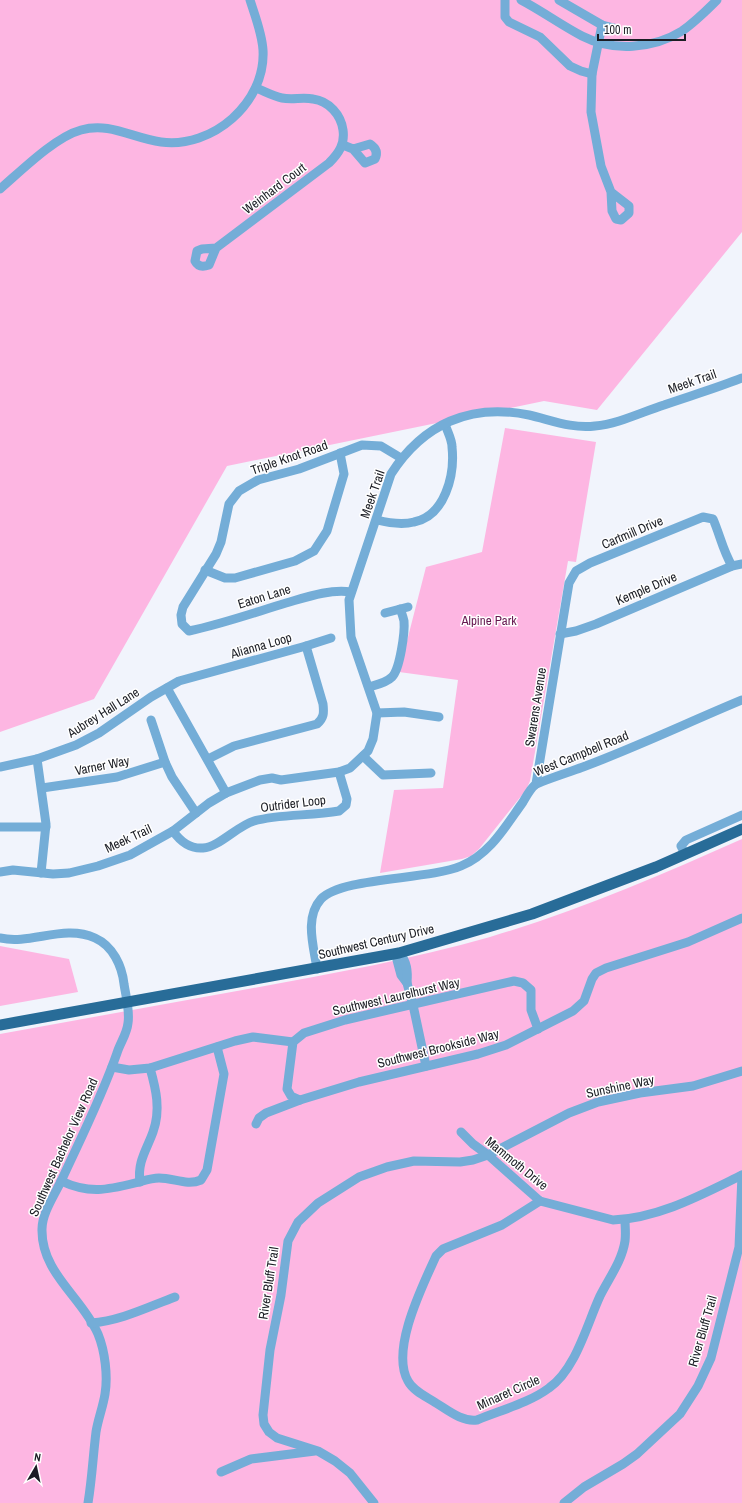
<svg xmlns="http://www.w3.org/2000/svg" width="742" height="1503" viewBox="0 0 742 1503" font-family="'Archivo Narrow',sans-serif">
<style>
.green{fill:#fdb6e2}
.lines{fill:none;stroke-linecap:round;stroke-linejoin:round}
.minor{stroke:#74add7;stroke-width:9}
.major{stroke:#286c98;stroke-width:11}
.labels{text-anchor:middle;stroke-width:3;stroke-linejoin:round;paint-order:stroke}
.street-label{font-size:13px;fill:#1b1d24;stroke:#fff}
.park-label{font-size:13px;fill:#65174f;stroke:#fff}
</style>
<rect width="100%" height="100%" fill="#f1f4fc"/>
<!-- green -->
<g class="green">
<polygon points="0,0 742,0 742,232 597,410 544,401 227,466 94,699 0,732"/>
<polygon points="505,428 596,442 576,562 568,561 530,781 526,790 479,849 471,856 462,859 380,873 394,790 443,788 458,680 399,672 426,567 482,552"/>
<path d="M742,839V1503H0V1034C83,1019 165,1004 248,989C329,974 410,960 490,937C577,911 659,876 742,839Z"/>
<polygon points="0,946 69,959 78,992 0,1006"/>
</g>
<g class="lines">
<!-- minor -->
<g class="minor">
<polyline points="505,0 505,17 509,22 540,37 570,66 581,71 592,74"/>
<path d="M521,0C542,11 561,25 582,36C613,52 653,49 682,31C695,22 706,11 717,0"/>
<polyline points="559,0 602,25 614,28"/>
<polyline points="602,25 592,74 591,112 601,166 611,192 612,211 616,219 621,220 629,213 629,206 611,192"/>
<path d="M343,145L353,149L365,163L375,159C378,153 376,148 370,144L353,149"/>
<path d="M0,189C21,171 55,137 81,130C110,122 132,138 161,142C212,149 266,103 263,50C262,33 255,16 250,0"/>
<path d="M216,248L209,265C203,267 198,267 195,261L197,251L202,249L216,248L329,163C339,153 345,144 343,130C341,115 329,101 313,99C303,97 292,100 282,98C273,96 264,91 256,88"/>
<path d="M377,520C389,523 402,525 414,522C445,516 455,475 452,447C452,439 447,431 445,424"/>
<polyline points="205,570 225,578 235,578 295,561 314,551 327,531 344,474 340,453"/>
<path d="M351,592C329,589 307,597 286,603C253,613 222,624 189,631L182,624L181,615L183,607L216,554L221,542L229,504L239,491L258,480L299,469L362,445L381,446L401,458"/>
<polyline points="385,613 408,607"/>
<polyline points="560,634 576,631 596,624 732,566 742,564"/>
<polyline points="306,646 331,638"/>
<path d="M369,687C376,685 386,683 392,677C400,669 405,632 404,621C403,617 402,613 400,609"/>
<polyline points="167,688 226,793"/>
<polyline points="377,713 404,712 439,717"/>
<polyline points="151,720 165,762 172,777 196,813"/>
<polyline points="363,756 383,775 431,773"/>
<polyline points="37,759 46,824 41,873"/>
<path d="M0,767L37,759L76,745L99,733L151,697L179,681L306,646L323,704C324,713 324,718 317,724L234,746L208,759"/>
<path d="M536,784L569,583L576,571L590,563L703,517L713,519C720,535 723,551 732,566"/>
<polyline points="42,788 117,777 165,762"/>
<polyline points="0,827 46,827"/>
<path d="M173,831C180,841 190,849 203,848C219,847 237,826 254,821C278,814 312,816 339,811L346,805L347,799L339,772"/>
<polyline points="685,854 681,846 686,840 742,815"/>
<path d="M0,872L13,870L53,874L69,873L98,866L130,855L173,831L209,803L226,793L260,780L272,778L281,780L339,772L350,768L368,751L373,739L377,713L351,637L349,600L391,474C423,424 470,403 529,415C551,420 572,429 595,426C618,424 642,412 664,405C690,396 717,388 742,378"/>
<path d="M0,938C31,945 64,924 95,938C113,946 122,966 124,984C126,997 130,1011 128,1023C127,1034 120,1043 117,1053C102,1096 82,1136 63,1177C56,1193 42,1212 42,1229C41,1273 82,1297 98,1334C105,1351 108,1376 105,1394C103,1407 98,1419 96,1432C93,1456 92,1479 88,1503"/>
<polyline points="399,953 397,960 401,975 407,983 413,1005 426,1066"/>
<path d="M399,953C407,961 408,971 407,983"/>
<path d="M317,969C314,947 304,918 321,899C341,877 429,880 461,866C490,854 505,827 523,802C526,797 530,789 535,785C538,782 575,770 583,767C637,747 689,722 742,700"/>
<polyline points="112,1067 129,1070 150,1068 235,1041 253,1037 293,1042"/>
<polyline points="300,1100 291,1096 287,1089 293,1042 304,1033 345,1020 514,981 523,983 531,990 531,1010 538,1029"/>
<polyline points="256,1124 259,1118 266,1113 300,1100 359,1082 478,1054 506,1045 573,1011 584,1001 592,979 596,973 606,968 688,942 742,918"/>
<path d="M461,1132L473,1144L488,1155L540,1201L613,1220C659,1218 701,1195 742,1175"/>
<path d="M61,1181C89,1194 107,1190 135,1183C143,1181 151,1178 159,1178C174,1178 187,1186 201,1180L207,1170L224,1074L217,1047"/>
<path d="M140,1182C137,1162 147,1149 153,1132C161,1110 156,1089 150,1068"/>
<path d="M540,1201L502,1225L443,1249L436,1256C423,1285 390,1350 408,1381C413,1391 427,1397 436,1403C449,1411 462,1422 477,1420C501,1410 529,1403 549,1388C576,1369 587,1324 600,1296C609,1278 622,1261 625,1241C626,1234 625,1226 625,1220"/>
<path d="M91,1323C120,1321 148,1307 175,1297"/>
<polyline points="221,1472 251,1459 315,1451"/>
<polyline points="374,1503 350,1473 335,1461 318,1451 277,1438 269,1432 264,1424 263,1415 270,1350 281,1295 288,1241 298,1222 318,1203 359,1177 387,1167 414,1161 460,1162 473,1160 488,1155 569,1113 598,1102 640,1093 693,1086 742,1071"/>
<polyline points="564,1503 584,1487 623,1464 637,1454 680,1414 698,1386 711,1358 739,1247 742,1175"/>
</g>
<!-- major -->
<polyline class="major" points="0,1025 399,953 532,914 656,867 742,829"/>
</g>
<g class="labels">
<!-- street labels -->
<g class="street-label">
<text transform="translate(274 188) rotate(-37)" y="5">Weinhard Court</text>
<text transform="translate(692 381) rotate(-19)" y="5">Meek Trail</text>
<text transform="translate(289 457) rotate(-19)" y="5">Triple Knot Road</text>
<text transform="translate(372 494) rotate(-71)" y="5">Meek Trail</text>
<text transform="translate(632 532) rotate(-23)" y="5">Cartmill Drive</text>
<text transform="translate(646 588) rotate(-23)" y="5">Kemple Drive</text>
<text transform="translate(264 596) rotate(-17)" y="5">Eaton Lane</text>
<text transform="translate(261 645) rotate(-16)" y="5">Alianna Loop</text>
<text transform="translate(535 707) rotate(-81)" y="5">Swarens Avenue</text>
<text transform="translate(103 712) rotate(-32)" y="5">Aubrey Hall Lane</text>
<text transform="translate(581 753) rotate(-22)" y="5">West Campbell Road</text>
<text transform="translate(102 765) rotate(-11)" y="5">Varner Way</text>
<text transform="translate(293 803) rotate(-7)" y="5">Outrider Loop</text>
<text transform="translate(128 838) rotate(-25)" y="5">Meek Trail</text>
<text transform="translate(376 941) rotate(-13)" y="5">Southwest Century Drive</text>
<text transform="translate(396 996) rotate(-13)" y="5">Southwest Laurelhurst Way</text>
<text transform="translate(438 1048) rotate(-14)" y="5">Southwest Brookside Way</text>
<text transform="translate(620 1086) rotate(-12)" y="5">Sunshine Way</text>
<text transform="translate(63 1147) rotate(-66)" y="5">Southwest Bachelor View Road</text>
<text transform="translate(517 1163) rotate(39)" y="5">Mammoth Drive</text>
<text transform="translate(268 1283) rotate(-81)" y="5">River Bluff Trail</text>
<text transform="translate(702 1331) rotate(-74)" y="5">River Bluff Trail</text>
<text transform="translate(508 1392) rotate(-24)" y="5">Minaret Circle</text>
</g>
<!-- park labels -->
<g class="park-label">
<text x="489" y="625">Alpine Park</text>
</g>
</g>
<!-- north arrow -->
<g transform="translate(36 1467) rotate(9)" stroke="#ffffff" stroke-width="3" paint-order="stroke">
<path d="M0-3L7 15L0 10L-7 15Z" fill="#1b1d24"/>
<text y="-6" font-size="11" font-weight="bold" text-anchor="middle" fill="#1b1d24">N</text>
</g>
<!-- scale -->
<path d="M598 34v6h87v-6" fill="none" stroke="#1b1d24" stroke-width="2"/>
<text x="604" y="34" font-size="12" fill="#1b1d24" stroke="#ffffff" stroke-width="3" paint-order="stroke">100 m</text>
</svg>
